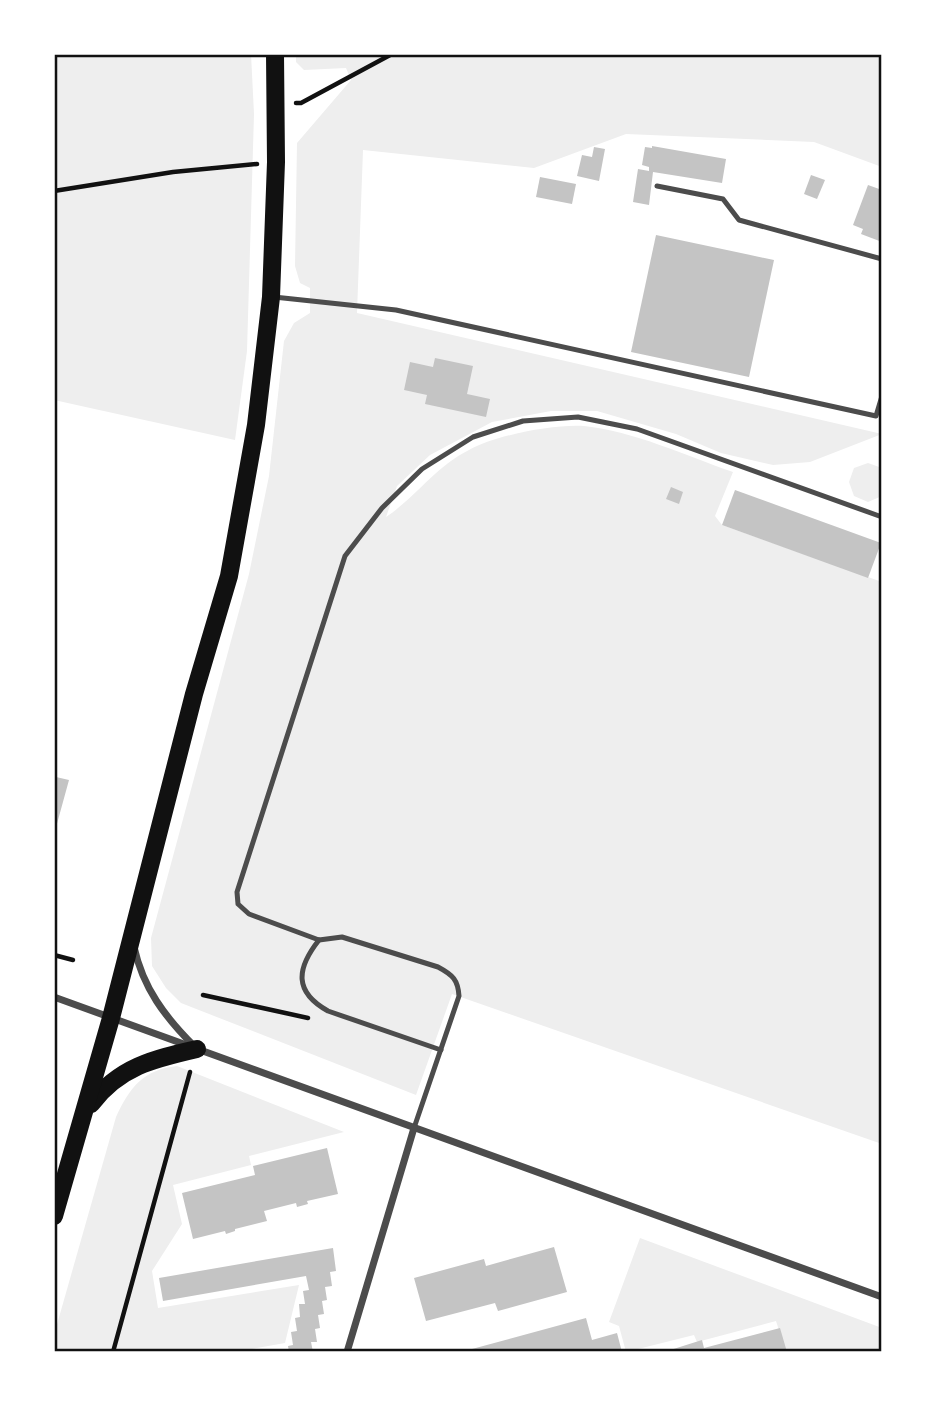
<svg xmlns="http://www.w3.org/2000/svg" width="936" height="1406" viewBox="0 0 936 1406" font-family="'Fira Sans Condensed',sans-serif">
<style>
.green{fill:#eee}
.building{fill:#c4c4c4}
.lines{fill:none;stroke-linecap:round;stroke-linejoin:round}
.path{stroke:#111;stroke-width:4.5}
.service{stroke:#4c4c4c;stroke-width:5}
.minor{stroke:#4c4c4c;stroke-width:7}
.primary{stroke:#111;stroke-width:18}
.neatline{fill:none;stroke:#111;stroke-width:2.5}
</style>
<rect width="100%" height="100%" fill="#fff"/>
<!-- green -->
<g class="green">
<polygon points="54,54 251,54 254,114 247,351 235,440 54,400"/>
<path d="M296,54H882V167L814,142L626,134L534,168L363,150L357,313L882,434L810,462L773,465L721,453L676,434L597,411H551L492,422L430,455L397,486L386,517C415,498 435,467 469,450C496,435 554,424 584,426C633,431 687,456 733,472L715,516L722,525L882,582V1144L452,994L416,1095L181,1003L166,988L152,966L151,938L249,574L269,476L284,341L294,323L310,313V288L300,283L295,266L297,143L351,80L346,68L304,70L296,62Z"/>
<polygon points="868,463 882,468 882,496 868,502 854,496 849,482 854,468"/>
<path d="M177,1066L344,1132L249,1156L251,1165L173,1185L182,1224L152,1271L158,1308L299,1285L285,1343L235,1352H54V1335L116,1117C130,1087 143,1070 177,1066Z"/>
<polygon points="640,1238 882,1328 882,1352 786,1352 776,1321 697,1342 694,1335 626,1352 619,1326 609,1322"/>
</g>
<!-- building -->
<g class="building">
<polygon points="652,146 726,159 722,183 653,172 649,205 633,202 638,169 649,171 649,167 642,165 645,147 652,148"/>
<polygon points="594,147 605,149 599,181 577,176 582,155 592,157"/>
<polygon points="811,175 825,180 817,199 804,194"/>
<polygon points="540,177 576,184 572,204 536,197"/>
<polygon points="868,185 882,190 879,208 882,209 882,242 861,234 863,229 853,225"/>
<polygon points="656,235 774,260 749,377 631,352"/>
<polygon points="435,358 473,366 467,394 490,399 486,417 425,404 427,395 404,390 410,362 433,367"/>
<polygon points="671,487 683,492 679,504 666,499"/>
<polygon points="735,490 881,543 868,578 722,525"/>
<polygon points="54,771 57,771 56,777 69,780 55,831"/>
<polygon points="327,1148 338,1194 307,1201 308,1204 297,1207 296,1203 264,1211 267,1221 235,1229 235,1231 226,1234 225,1231 193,1239 182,1193 255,1175 253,1166"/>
<polygon points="554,1247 567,1292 498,1311 495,1303 426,1321 414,1278 484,1259 486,1266"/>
<polygon points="333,1248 336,1271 330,1272 332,1286 325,1287 327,1300 322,1301 324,1314 318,1315 320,1328 315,1329 317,1342 311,1342 313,1352 289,1352 288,1346 293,1345 291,1332 297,1331 295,1318 300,1317 299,1304 305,1304 303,1291 309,1290 306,1276 163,1301 159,1278"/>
<polygon points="586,1318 592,1340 617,1333 622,1352 473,1352 472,1349"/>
<polygon points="780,1328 787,1352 664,1352 702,1340 704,1348"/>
</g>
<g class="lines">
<!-- path -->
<g class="path">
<polyline points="296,103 301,103 392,54"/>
<polyline points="54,191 173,172 257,164"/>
<polyline points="54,955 73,960"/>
<polyline points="203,995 308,1018"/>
<polyline points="113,1352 190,1072"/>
</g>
<!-- service -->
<g class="service">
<polyline points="657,186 723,199 739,220 882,259"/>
<polyline points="274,297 396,310 876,416 882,396"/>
<path d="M319,940C296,969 294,992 328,1011L441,1050"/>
<path d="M414,1128L459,996C458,980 453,975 438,967L342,937L319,940L249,914L238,904L237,892L345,556L382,508L422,469L473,437L523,421L578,417L637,429L882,517"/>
</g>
<!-- minor -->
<g class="minor">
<path d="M134,947C143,988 165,1017 194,1046"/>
<polyline points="54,997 882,1297"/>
<polyline points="347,1352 414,1128"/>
</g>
<!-- primary -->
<g class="primary">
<path d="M91,1104C119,1067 153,1059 197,1049"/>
<polyline points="54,1216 111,1018 194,694 229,576 256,425 271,297 276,162 275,54"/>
</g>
</g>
<!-- border -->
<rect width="936" height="1406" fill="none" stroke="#ffffff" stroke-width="112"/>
<rect x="56" y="56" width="824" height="1294" class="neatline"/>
</svg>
